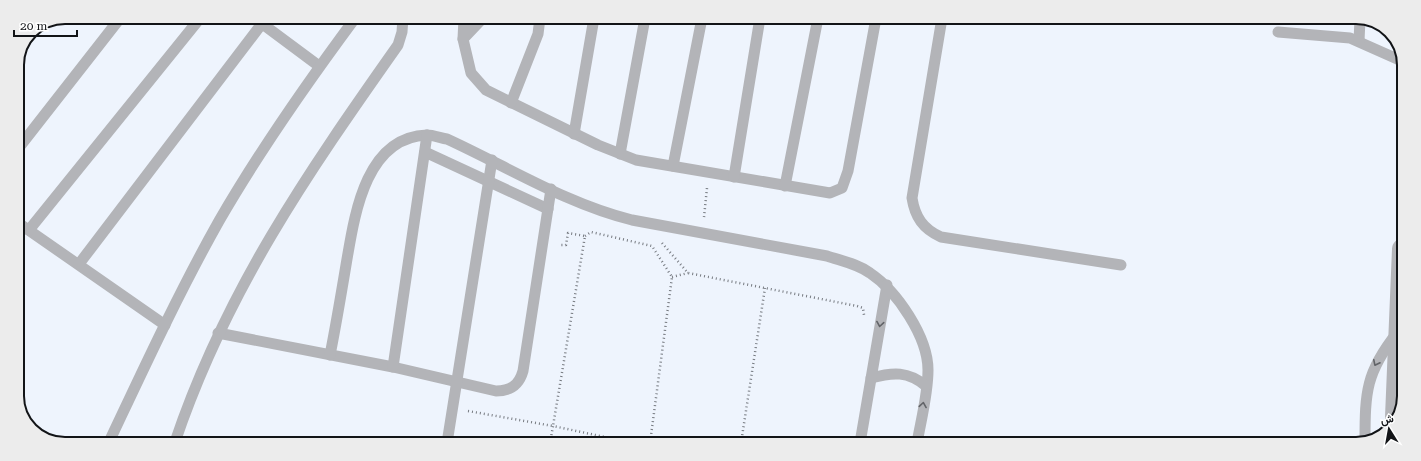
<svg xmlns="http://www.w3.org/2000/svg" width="1421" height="461" viewBox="0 0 1421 461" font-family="'Roboto Serif',Vazirmatn,serif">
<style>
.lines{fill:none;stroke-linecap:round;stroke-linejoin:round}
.path{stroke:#767a80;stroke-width:2.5;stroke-dasharray:1 3;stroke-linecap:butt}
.lane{stroke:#b3b4b8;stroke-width:11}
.street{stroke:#b3b4b8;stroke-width:22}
.oneway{stroke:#626468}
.rim{fill:none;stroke:#121417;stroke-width:2}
</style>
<rect width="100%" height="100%" fill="#eef4fd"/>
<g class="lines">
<!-- path -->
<g class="path">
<polyline points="704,217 707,188"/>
<polyline points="585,236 591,232 652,246 672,277 650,443"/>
<polyline points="662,243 688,273 857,306 863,308 864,315"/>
<polyline points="672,277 688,273"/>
<polyline points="468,411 553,426 585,236 568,233 566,245 559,245"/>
<polyline points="550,443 553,426 633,443"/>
<polyline points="741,443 765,288"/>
</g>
<!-- lane -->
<g class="lane">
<polyline points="253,17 319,66"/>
<polyline points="464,18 463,39 471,73 486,90 598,145 636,160 830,193 842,188 848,171 876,18"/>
<path d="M942,18L912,198C915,217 923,229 941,237L1121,265"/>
<polyline points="1278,32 1350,38 1404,62"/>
<polyline points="30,35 34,30"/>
<polyline points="463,39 483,18"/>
<polyline points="1359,41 1360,19"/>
<polyline points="511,103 538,34 540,18"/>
<polyline points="574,134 594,18"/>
<polyline points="17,150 121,17"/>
<polyline points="425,152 548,209"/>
<polyline points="620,154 645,18"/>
<polyline points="673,166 702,18"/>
<polyline points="734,177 760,18"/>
<polyline points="785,186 818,18"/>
<polyline points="17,222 165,325"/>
<polyline points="29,230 201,17"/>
<polyline points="79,264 267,17"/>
<path d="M218,333L393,367L496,391C511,391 519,385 523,371L551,189"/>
<path d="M330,355C336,325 341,295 346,265C354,219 364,137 427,135C433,135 441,138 447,139C508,167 567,204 632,220L827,256C842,261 858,264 870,273C897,291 928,337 928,370C928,394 921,420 917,443"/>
<polyline points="393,367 427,135"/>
<path d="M871,378C893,372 908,371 926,386"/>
<path d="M1365,441C1365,392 1366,372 1397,333"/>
<path d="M109,442C144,368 179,292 219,221C260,150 307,83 356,17"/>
<path d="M175,442C226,291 307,174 398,45L402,32L403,17"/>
<polyline points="447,443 492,160"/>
<polyline points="860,443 887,285"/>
</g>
<!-- street -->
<polyline class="street" points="1396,417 1403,249"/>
</g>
<!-- one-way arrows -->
<defs><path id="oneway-chevron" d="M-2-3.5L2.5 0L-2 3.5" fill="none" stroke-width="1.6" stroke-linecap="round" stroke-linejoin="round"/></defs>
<g class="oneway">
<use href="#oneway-chevron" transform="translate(880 324) rotate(99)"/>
<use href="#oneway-chevron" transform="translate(1376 363) rotate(116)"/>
<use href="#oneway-chevron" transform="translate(923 405) rotate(-81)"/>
</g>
<!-- crop -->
<path d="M0 0H1421V461H0ZM65 24H1356A41 41 0 0 1 1397 65V396A41 41 0 0 1 1356 437H65A41 41 0 0 1 24 396V65A41 41 0 0 1 65 24Z" fill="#ececec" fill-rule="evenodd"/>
<path class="rim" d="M65 24H1356A41 41 0 0 1 1397 65V396A41 41 0 0 1 1356 437H65A41 41 0 0 1 24 396V65A41 41 0 0 1 65 24Z"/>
<!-- north arrow -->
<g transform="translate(1389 429) rotate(349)" stroke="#ffffff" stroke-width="3" paint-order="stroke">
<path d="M0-3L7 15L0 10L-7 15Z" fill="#121417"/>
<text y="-6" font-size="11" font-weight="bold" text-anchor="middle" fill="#121417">ش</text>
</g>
<!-- scale -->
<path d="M14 30v6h63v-6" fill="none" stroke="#121417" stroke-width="2"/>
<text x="20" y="30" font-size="12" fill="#121417" stroke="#ffffff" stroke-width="3" paint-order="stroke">20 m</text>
</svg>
